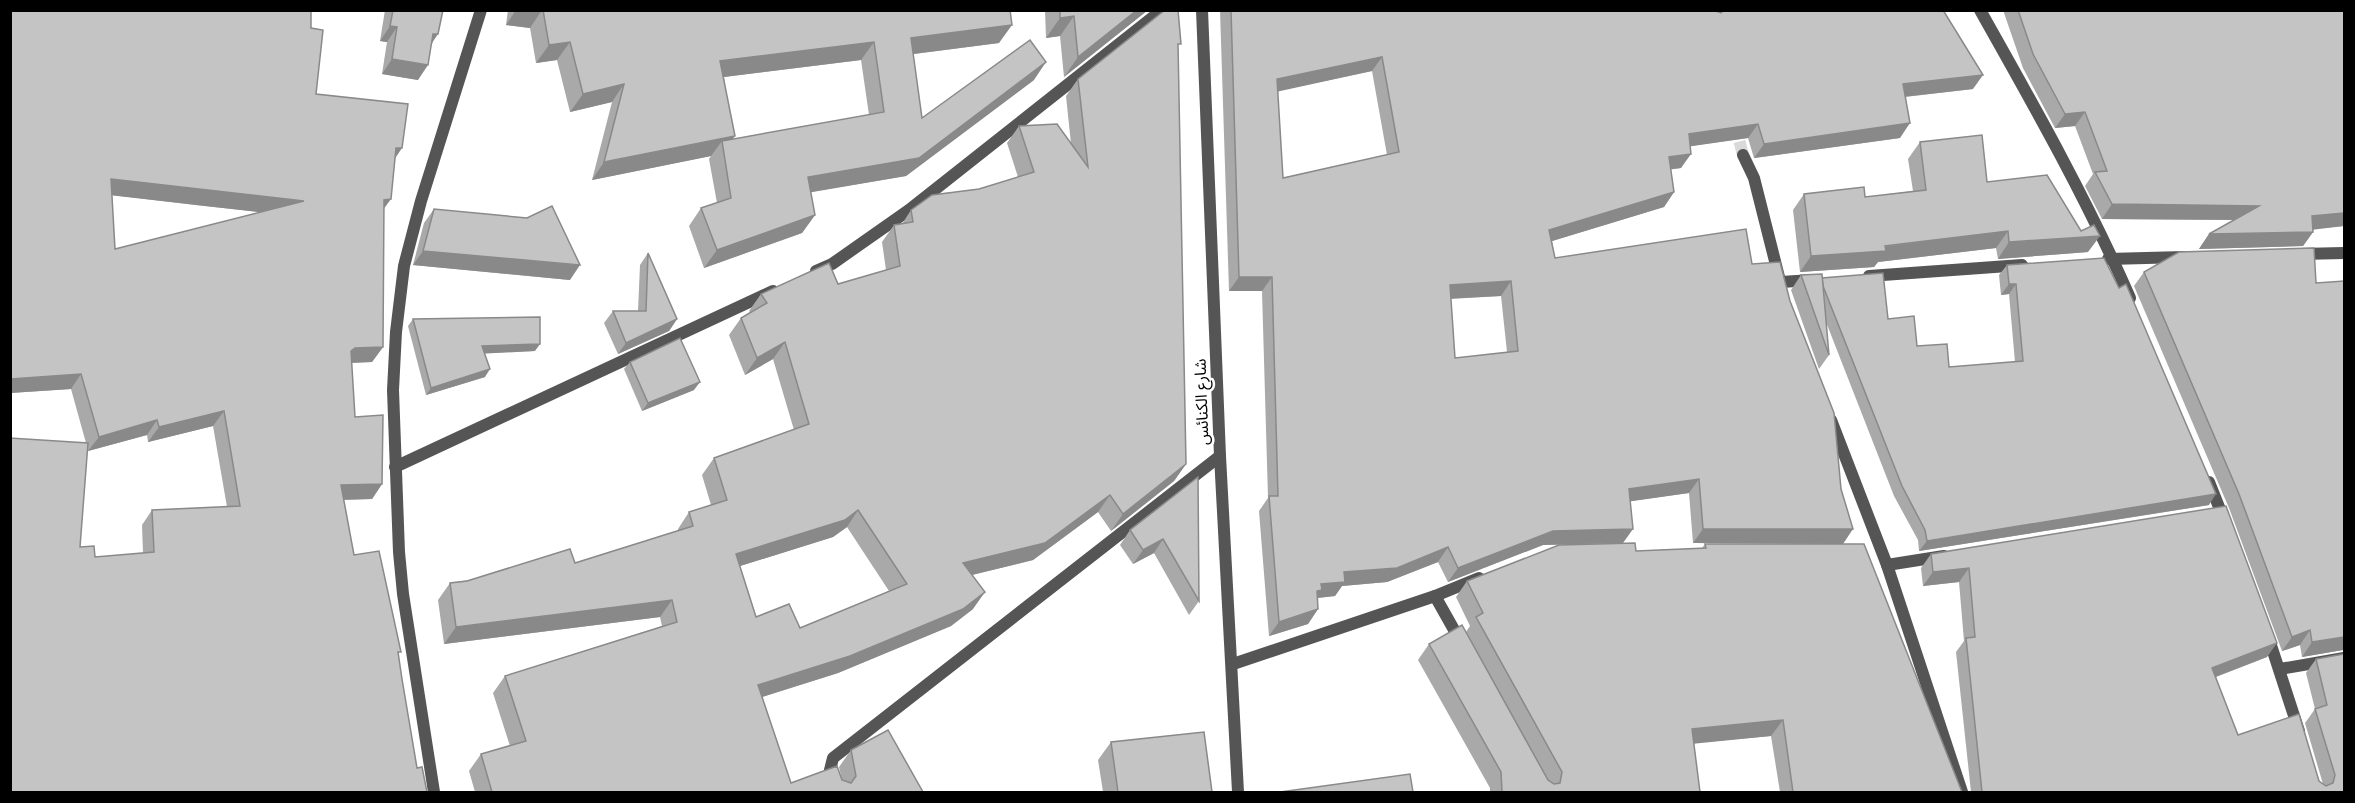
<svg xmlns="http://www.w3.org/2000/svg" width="2355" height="803" viewBox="0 0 2355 803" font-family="Arial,'Noto Sans Arabic',sans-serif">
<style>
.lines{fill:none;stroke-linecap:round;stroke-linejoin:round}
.street-tunnel{stroke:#d9d9d9;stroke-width:12;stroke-dasharray:12 6;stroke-linecap:butt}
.street{stroke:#555;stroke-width:12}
.wall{fill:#a9a9a9;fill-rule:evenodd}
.shaded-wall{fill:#898989}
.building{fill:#c4c4c4;stroke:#898989;stroke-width:1.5;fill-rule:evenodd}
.labels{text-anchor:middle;stroke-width:5;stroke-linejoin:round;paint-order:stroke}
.street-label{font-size:16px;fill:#000;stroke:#fff}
</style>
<rect width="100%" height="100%" fill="#fff"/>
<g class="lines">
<!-- street-tunnel -->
<polyline class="street-tunnel" points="1735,124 1743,155"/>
<!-- street -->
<g class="street">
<polyline points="1202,10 1220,456 1238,792"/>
<path d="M1980,10C2033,104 2087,199 2130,298"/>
<polyline points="1743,155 1754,178 1779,277"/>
<polyline points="2300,254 2344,253"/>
<polyline points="2108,259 2184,257"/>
<polyline points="816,271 832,264 909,210 1162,10"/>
<polyline points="1869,276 2022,265"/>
<polyline points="1781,282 1812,280"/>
<polyline points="1831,420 1887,565 1962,792"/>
<polyline points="395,467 773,291"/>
<polyline points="2209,482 2225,522"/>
<polyline points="1887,565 1944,556"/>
<polyline points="1435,596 1462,644"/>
<polyline points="2267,633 2299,731"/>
<polyline points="1233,664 1435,596 1479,578"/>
<polyline points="2280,669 2344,658"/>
<polyline points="434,792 403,594 399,552 393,390 396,332 404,266 421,201 481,10"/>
<polyline points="836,792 830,770 833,758 1220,456"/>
</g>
</g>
<!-- wall -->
<g class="wall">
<path d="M10,10L316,94L395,159L383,209V347L372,362L351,363L355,417L382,484L372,499L343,500L10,792L86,443L71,389L10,393ZM112,195L204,206L261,212L115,249ZM213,426L227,507L152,510L142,525L143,553L95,557L80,547L87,449L88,451L147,435L148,442Z"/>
<polygon points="385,10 443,10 432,44 418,80 382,74 387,42 380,41"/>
<path d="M508,10H1010L999,43L913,54L922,118L1034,80L906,176L810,192L815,215L802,233L704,268L689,226L701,208L717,203L709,159L711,156L592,180L612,102L570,112L557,60L536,63L530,28L506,25ZM861,60L869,115L733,139L724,77Z"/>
<polygon points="1045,10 1148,10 1064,77 1060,36 1046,38"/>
<path d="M1220,10H1943L1973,89L1905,97L1900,138L1754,158L1748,138L1690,146L1681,168L1671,169L1674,192L1664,207L1552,241L1555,258L1752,264L1843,544L1693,543L1689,493L1630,501L1623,543L1543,545L1448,582L1438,562L1387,582L1342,586L1335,596L1318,598V609L1308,624L1269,636L1259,511L1268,498L1262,291H1229ZM1372,71L1387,155L1283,178L1277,91ZM1501,296L1507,352L1455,358L1451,299Z"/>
<polygon points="2003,10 2344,10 2344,226 2313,229 2313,232 2303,246 2199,249 2209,234 2234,220 2102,219 2085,186 2093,174 2075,126 2055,128 2023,68"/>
<path d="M1178,49L1186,464L1174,481L1111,531L1098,512L1033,560L972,575L973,609L951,626L838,673L762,697L791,783L842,780L839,767L851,750L923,792H475L469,771L481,754L510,746L493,693L505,676L662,626L660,617L444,644L438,600L450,583L575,563L678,531V529L689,512L711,505L702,475L714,458L794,430L773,359L745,375L729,335L741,318L750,312L749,311L761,294L838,284L886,270L882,242L894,225L902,224L911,210L1018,177L1007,143L1019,126L1071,144L1066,96L1078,79ZM847,527L889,591L800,628L756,617L740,566L833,537Z"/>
<polygon points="1920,142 1987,182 2088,252 1998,259 1996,248 1878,262 1874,267 1800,272 1793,210 1804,194 1865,197 1913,191 1908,159"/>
<polygon points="434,209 527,218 570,280 413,265 424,223"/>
<polygon points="648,253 677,319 669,331 618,354 604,323 613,311 638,311 640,265"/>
<polygon points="2007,265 2209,505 1919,551 1918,540 1894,496 1826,322 1829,355 1819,369 1791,290 1801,275 1822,278 1888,319 1917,346 1949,367 2015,362 2009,294 2001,295 1999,275"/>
<polygon points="2144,272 2316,283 2344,281 2344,651 2343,650 2302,657 2300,645 2282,651 2229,508 2134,286"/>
<polygon points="413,319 535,351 485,353 485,377 426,395 408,326"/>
<polygon points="630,362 694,390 642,411 624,369"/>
<polygon points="1198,477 1199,601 1189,615 1154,553 1133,564 1120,545 1130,530"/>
<polygon points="1705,544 1962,792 1780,792 1771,736 1694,743 1700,792 1490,792 1490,788 1418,660 1429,644 1466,632 1470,626 1456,597 1467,581 1636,551 1702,548"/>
<polygon points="1931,554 2267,657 2216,677 2238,735 2319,781 2323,784 2305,723 2315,709 2306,673 2316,659 2344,654 2344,792 1971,792 1956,652 1964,641 1959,582 1923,586 1921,568"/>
<polygon points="1111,742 1212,792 1103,792 1098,760"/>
</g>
<!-- shaded-wall -->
<g class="shaded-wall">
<polygon points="516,10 542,10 530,28 506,25"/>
<polygon points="1137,10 1148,10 1064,77 1078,57"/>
<polygon points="1074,16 1060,36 1046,38 1060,18"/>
<polygon points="1012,25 999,43 898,56 911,38"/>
<polygon points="390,26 397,27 387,42 380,41"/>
<polygon points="433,34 438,34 428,49"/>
<polygon points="570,42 557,60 536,63 549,45"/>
<polygon points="874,42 861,60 708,79 720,61"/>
<polygon points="1382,57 1372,71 1267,94 1277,79"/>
<polygon points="392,59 428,65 418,80 382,74"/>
<polygon points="1046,62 1034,80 906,176 795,195 808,177"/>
<polygon points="1983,75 1973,89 1893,98 1903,84"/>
<polygon points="624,84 612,102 570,112 583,94"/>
<polygon points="2085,112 2075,126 2055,128 2065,114"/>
<polygon points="1910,123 1900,138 1754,158 1764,144"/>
<polygon points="1758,124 1748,138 1679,148 1689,134"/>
<polygon points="735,136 724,152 722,141 711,156 592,180 604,162"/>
<polygon points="396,148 402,148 392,163"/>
<polygon points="1691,154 1681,168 1659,171 1669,157"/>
<polygon points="111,179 304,201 294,216 100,194"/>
<polygon points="1674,192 1664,207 1539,245 1549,230"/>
<polygon points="391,199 380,214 384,200"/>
<polygon points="2112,204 2259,206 2249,220 2102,219"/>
<polygon points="2344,213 2344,226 2302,231 2312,216"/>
<polygon points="815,215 802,233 704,268 717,250"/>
<polygon points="2008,231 1996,248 1878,262 1874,267 1800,272 1811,256"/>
<polygon points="2313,232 2303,246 2199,249 2209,234"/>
<polygon points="2100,236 2088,252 1998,259 2009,242"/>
<polygon points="423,251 580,265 570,280 413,265"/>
<polygon points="1239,277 1272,277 1262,291 1229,291"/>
<polygon points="1511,281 1501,296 1440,299 1450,285"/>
<polygon points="2009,284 2016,284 2009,294 2001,295"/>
<polygon points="677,319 669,331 618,354 626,343"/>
<polygon points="785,342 773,359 745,375 757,358"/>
<polygon points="540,344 535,351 477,354 482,346"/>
<polygon points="383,347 372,362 344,363 351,351 355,348"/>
<polygon points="490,369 485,377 426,395 431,388"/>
<polygon points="81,374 71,389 10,393 10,379"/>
<polygon points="700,382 694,390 642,411 648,403"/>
<polygon points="224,411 213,426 148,442 159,427"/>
<polygon points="157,420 147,435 88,451 99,437"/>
<polygon points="1186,464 1174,481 1111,531 1123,514"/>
<polygon points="1699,479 1689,493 1619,503 1629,489"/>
<polygon points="382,484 372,499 330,500 341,485"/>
<polygon points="2216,494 2209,505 1919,551 1927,541"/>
<polygon points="1110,495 1098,512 1033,560 951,580 963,563"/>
<polygon points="858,510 847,527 833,537 724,571 736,554"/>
<polygon points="1633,529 1623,543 1543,545 1448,582 1458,568 1553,531"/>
<polygon points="1703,529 1853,529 1843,544 1693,543"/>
<polygon points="1163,539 1154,553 1133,564 1143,550"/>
<polygon points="1448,547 1438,562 1387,582 1342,586 1335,596 1316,598 1307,605 1321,584 1344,572"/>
<polygon points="1969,568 1959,582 1923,586 1933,572"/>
<polygon points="985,592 973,609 951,626 838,673 746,702 758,685"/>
<polygon points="672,600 660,617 444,644 456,627"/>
<polygon points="1318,609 1308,624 1269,636 1279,622"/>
<polygon points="2310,630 2300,645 2282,651 2292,637"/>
<polygon points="2344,637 2344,648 2343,650 2302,657 2312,642"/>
<polygon points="2277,643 2267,657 2202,682 2212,668"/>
<polygon points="1783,720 1771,736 1681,745 1692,729"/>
</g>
<!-- building -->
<g class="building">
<path d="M10,10H311V28L323,30L316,94L408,104L402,148H396L391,199L384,200L383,347L355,348L351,351L355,417L383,415L382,484L341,485L354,555L379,551L401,652H398L402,679L417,768L422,767L427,792H10V438L88,443L80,547L94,546L95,557L154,552L152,510L240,506L224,411L159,427L157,420L99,437L81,374L10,379ZM111,179L304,201L115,249Z"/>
<polygon points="393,10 443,10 438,34 433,34 428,65 392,59 397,27 390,26"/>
<polygon points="543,10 1010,10 1012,25 911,38 922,118 1030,40 1046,62 919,158 808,177 815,215 717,250 701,208 731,198 722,141 884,112 874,42 720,61 735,136 604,162 624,84 583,94 570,42 549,45"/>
<polygon points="1060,10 1137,10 1078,57 1074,16 1060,18"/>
<path d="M1165,10H1178L1181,44H1178L1186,464L1123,514L1110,495L1045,543L963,563L985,592L963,609L850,656L758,685L791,783L837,766L842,780L851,783L856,776L851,750L888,730L923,792H492L481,754L526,741L505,676L677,622L672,600L456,627L450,583L467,581L570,549L575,563L693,526L689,512L727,500L714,458L809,424L785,342L757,358L741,318L767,303L761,294L829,263L838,284L900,266L894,225L913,222L911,210L932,195L979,189L1034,172L1019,126L1057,124L1088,167L1078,79ZM858,510L907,584L800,628L789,604L756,617L736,554L845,520Z"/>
<path d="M1231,10H1713L1721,13L1724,10H1943L1983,75L1903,84L1910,123L1764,144L1758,124L1689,134L1691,154L1669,157L1674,192L1549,230L1555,258L1746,229L1752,264L1780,262L1790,301L1834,413L1841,489L1853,529H1703L1699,479L1629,489L1633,529L1553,531L1458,568L1448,547L1397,568L1344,572L1345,582L1321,584L1322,590L1317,591L1318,609L1279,622L1269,496H1278L1272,277H1239ZM1382,57L1399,152L1283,178L1277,79ZM1511,281L1518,351L1455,358L1450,285Z"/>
<polygon points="2018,10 2344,10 2344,213 2312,216 2313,232 2209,234 2259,206 2112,204 2095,172 2107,171 2085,112 2065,114 2033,54"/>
<polygon points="1982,135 1987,182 2047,175 2081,231 2094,225 2100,236 2009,242 2008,231 1885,246 1886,251 1811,256 1804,194 1864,187 1865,197 1926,190 1920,142"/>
<polygon points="552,206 580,265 423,251 434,209 527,218"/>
<polygon points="2314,248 2316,283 2344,281 2344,637 2312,642 2310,630 2292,637 2239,494 2144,272 2179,252"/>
<polygon points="648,253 677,319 626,343 613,311 646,311"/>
<polygon points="2104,258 2119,288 2126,284 2216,494 1927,541 1925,530 1902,486 1823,286 1822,278 1883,273 1888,319 1914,316 1917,346 1947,344 1949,367 2023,361 2016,284 2009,284 2007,265"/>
<polygon points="1822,274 1829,355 1801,275"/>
<polygon points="540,317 540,344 482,346 490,369 431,388 413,319"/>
<polygon points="680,338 700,382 648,403 630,362"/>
<polygon points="1198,477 1199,601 1163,539 1143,550 1130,530"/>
<polygon points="2226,506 2277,643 2212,668 2238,735 2299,714 2319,781 2326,786 2333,783 2335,775 2315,709 2327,705 2316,659 2344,654 2344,792 1982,792 1966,638 1975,637 1969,568 1933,572 1931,554"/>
<polygon points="1635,543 1636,551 1706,548 1705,544 1864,544 1962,792 1793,792 1783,720 1692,729 1700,792 1502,792 1501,772 1429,644 1462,625 1548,780 1554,784 1560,783 1562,772 1476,617 1483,613 1467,581 1559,545"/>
<polygon points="1204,732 1212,792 1118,792 1111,742"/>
<polygon points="1410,774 1413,792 1280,792"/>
</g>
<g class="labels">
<!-- street labels -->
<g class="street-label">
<text transform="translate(1201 402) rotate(-92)" y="6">شارع الكنائس</text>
</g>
</g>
<!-- border -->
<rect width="2355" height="803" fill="none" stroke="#000000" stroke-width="24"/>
</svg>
